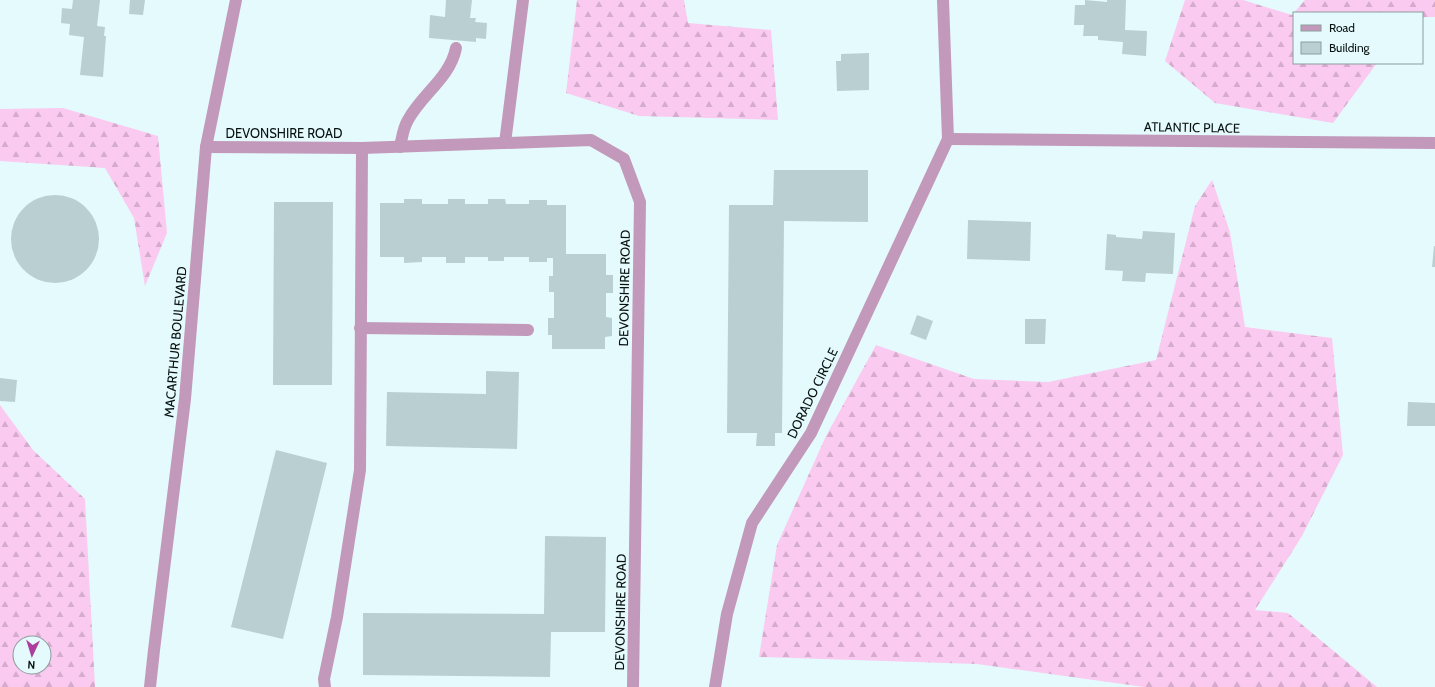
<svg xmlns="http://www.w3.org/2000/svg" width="1435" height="687" viewBox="0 0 1435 687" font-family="Cabin,sans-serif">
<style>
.forest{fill:url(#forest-firs);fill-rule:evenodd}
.building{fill:#bacfd1}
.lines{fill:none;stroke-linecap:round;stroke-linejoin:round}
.service{stroke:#c299ba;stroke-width:12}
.minor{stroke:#c299ba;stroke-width:12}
.labels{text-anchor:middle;stroke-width:3;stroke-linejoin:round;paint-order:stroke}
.street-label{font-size:13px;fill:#091111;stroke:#e5fafc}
</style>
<defs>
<pattern id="forest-firs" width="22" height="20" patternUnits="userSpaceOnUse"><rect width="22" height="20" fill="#facaf0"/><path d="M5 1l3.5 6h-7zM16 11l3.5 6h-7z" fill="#d5accd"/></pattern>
</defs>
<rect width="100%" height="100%" fill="#e5fafc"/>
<!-- forest -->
<g class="forest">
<polygon points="577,0 684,0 688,23 771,30 778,120 639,116 566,93"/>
<polygon points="1185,0 1243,0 1292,15 1305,0 1435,0 1435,17 1425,17 1422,19 1422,13 1294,13 1294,63 1377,63 1333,123 1215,103 1165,61"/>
<polygon points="63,108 158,136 167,233 145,286 134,218 105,168 0,161 0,109"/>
<polygon points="1212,180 1230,232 1245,327 1332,338 1343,455 1302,536 1255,610 1288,613 1377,687 1144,687 977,664 759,657 777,545 826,436 876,345 974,379 1048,382 1156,360 1195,206"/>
<path d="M0,405L33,450L85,499L95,687H0ZM20,643H44V667H20Z"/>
</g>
<!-- building -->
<g class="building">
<polygon points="73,0 100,0 97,26 105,27 104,36 106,36 103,77 80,75 84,37 69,35 70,24 61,23 62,8 72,9"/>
<polygon points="130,0 145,0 143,15 129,14"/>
<polygon points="446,0 472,0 470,18 476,18 475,22 487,23 486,39 476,38 476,42 429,38 430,15 445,17"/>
<polygon points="1085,0 1107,2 1107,0 1126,0 1125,30 1147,31 1146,56 1122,54 1123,42 1098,40 1098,36 1083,36 1084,25 1074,25 1075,5 1085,5"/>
<polygon points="869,53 869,90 837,91 836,61 841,61 841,54"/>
<polygon points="774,170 868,170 868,222 784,221 782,433 775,433 775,446 756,446 757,433 727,433 729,205 773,205"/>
<circle cx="55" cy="239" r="44"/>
<polygon points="404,199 422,199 422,204 448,204 448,199 465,199 465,204 488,204 488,199 505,199 506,204 529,204 529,200 547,200 547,205 566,205 566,254 606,254 606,275 613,275 613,293 606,293 606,317 612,318 612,336 605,337 605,349 552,349 552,335 548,335 548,318 554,318 554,292 549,292 549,276 553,276 553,258 547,258 547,262 529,262 529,257 504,257 504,261 488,261 488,257 465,257 465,263 446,263 446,257 422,257 422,262 404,263 404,257 380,257 380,203 404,203"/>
<polygon points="274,202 333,202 332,385 273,385"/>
<polygon points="968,220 1031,222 1030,261 967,259"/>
<polygon points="1143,231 1175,233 1173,274 1146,273 1145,282 1122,281 1123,271 1105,270 1107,234 1116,235 1116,237 1142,239"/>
<polygon points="1434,246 1435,246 1435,267 1432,267"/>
<polygon points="917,315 933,321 926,340 910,334"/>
<polygon points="1025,319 1046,319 1045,344 1025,344"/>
<polygon points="486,371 519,372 517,449 386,446 387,392 486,394"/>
<polygon points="0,378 17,380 15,402 0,401"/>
<polygon points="1408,402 1435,403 1435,426 1407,426"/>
<polygon points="276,450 327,463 283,639 231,627"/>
<polygon points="545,536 606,537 605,632 551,632 550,677 363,675 363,613 544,614"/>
</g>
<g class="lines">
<!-- service -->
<g class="service">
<polyline points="505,143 523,0"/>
<path d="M400,147C402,138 403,128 408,120C422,94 450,78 456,48"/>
<polyline points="360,328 528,330"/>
</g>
<!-- minor -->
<g class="minor">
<polyline points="948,139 1435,143"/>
<polyline points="206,147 362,148 591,140 624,159 640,202 633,687"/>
<polyline points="150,687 154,650 185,399 206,147 236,0"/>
<polyline points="325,687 324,679 337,617 360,470 362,148"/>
<polyline points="715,687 727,614 752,523 811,433 948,139 943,0"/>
</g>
</g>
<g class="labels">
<!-- street labels -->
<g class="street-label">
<text transform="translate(1192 127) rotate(1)" y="5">ATLANTIC PLACE</text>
<text x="284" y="138">DEVONSHIRE ROAD</text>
<text transform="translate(624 288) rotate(-89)" y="5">DEVONSHIRE ROAD</text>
<text transform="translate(175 342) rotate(-85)" y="5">MACARTHUR BOULEVARD</text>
<text transform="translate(812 393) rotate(-64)" y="5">DORADO CIRCLE</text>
<text transform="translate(620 612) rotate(-89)" y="5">DEVONSHIRE ROAD</text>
</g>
</g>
<!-- legend -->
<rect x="1293" y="12" width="130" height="52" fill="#e5fafc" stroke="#8d9d9e"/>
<rect x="1301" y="25" width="20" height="6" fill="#c299ba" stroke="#8d9d9e"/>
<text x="1329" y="32" font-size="12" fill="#091111">Road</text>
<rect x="1301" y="42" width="20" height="12" fill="#bacfd1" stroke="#8d9d9e"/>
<text x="1329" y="52" font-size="12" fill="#091111">Building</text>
<!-- north arrow -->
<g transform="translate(32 655) rotate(184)"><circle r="19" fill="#e5fafc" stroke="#8d9d9e"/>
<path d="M0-3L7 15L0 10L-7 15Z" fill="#ac3e9d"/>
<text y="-6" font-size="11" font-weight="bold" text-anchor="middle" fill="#091111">N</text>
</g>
</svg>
